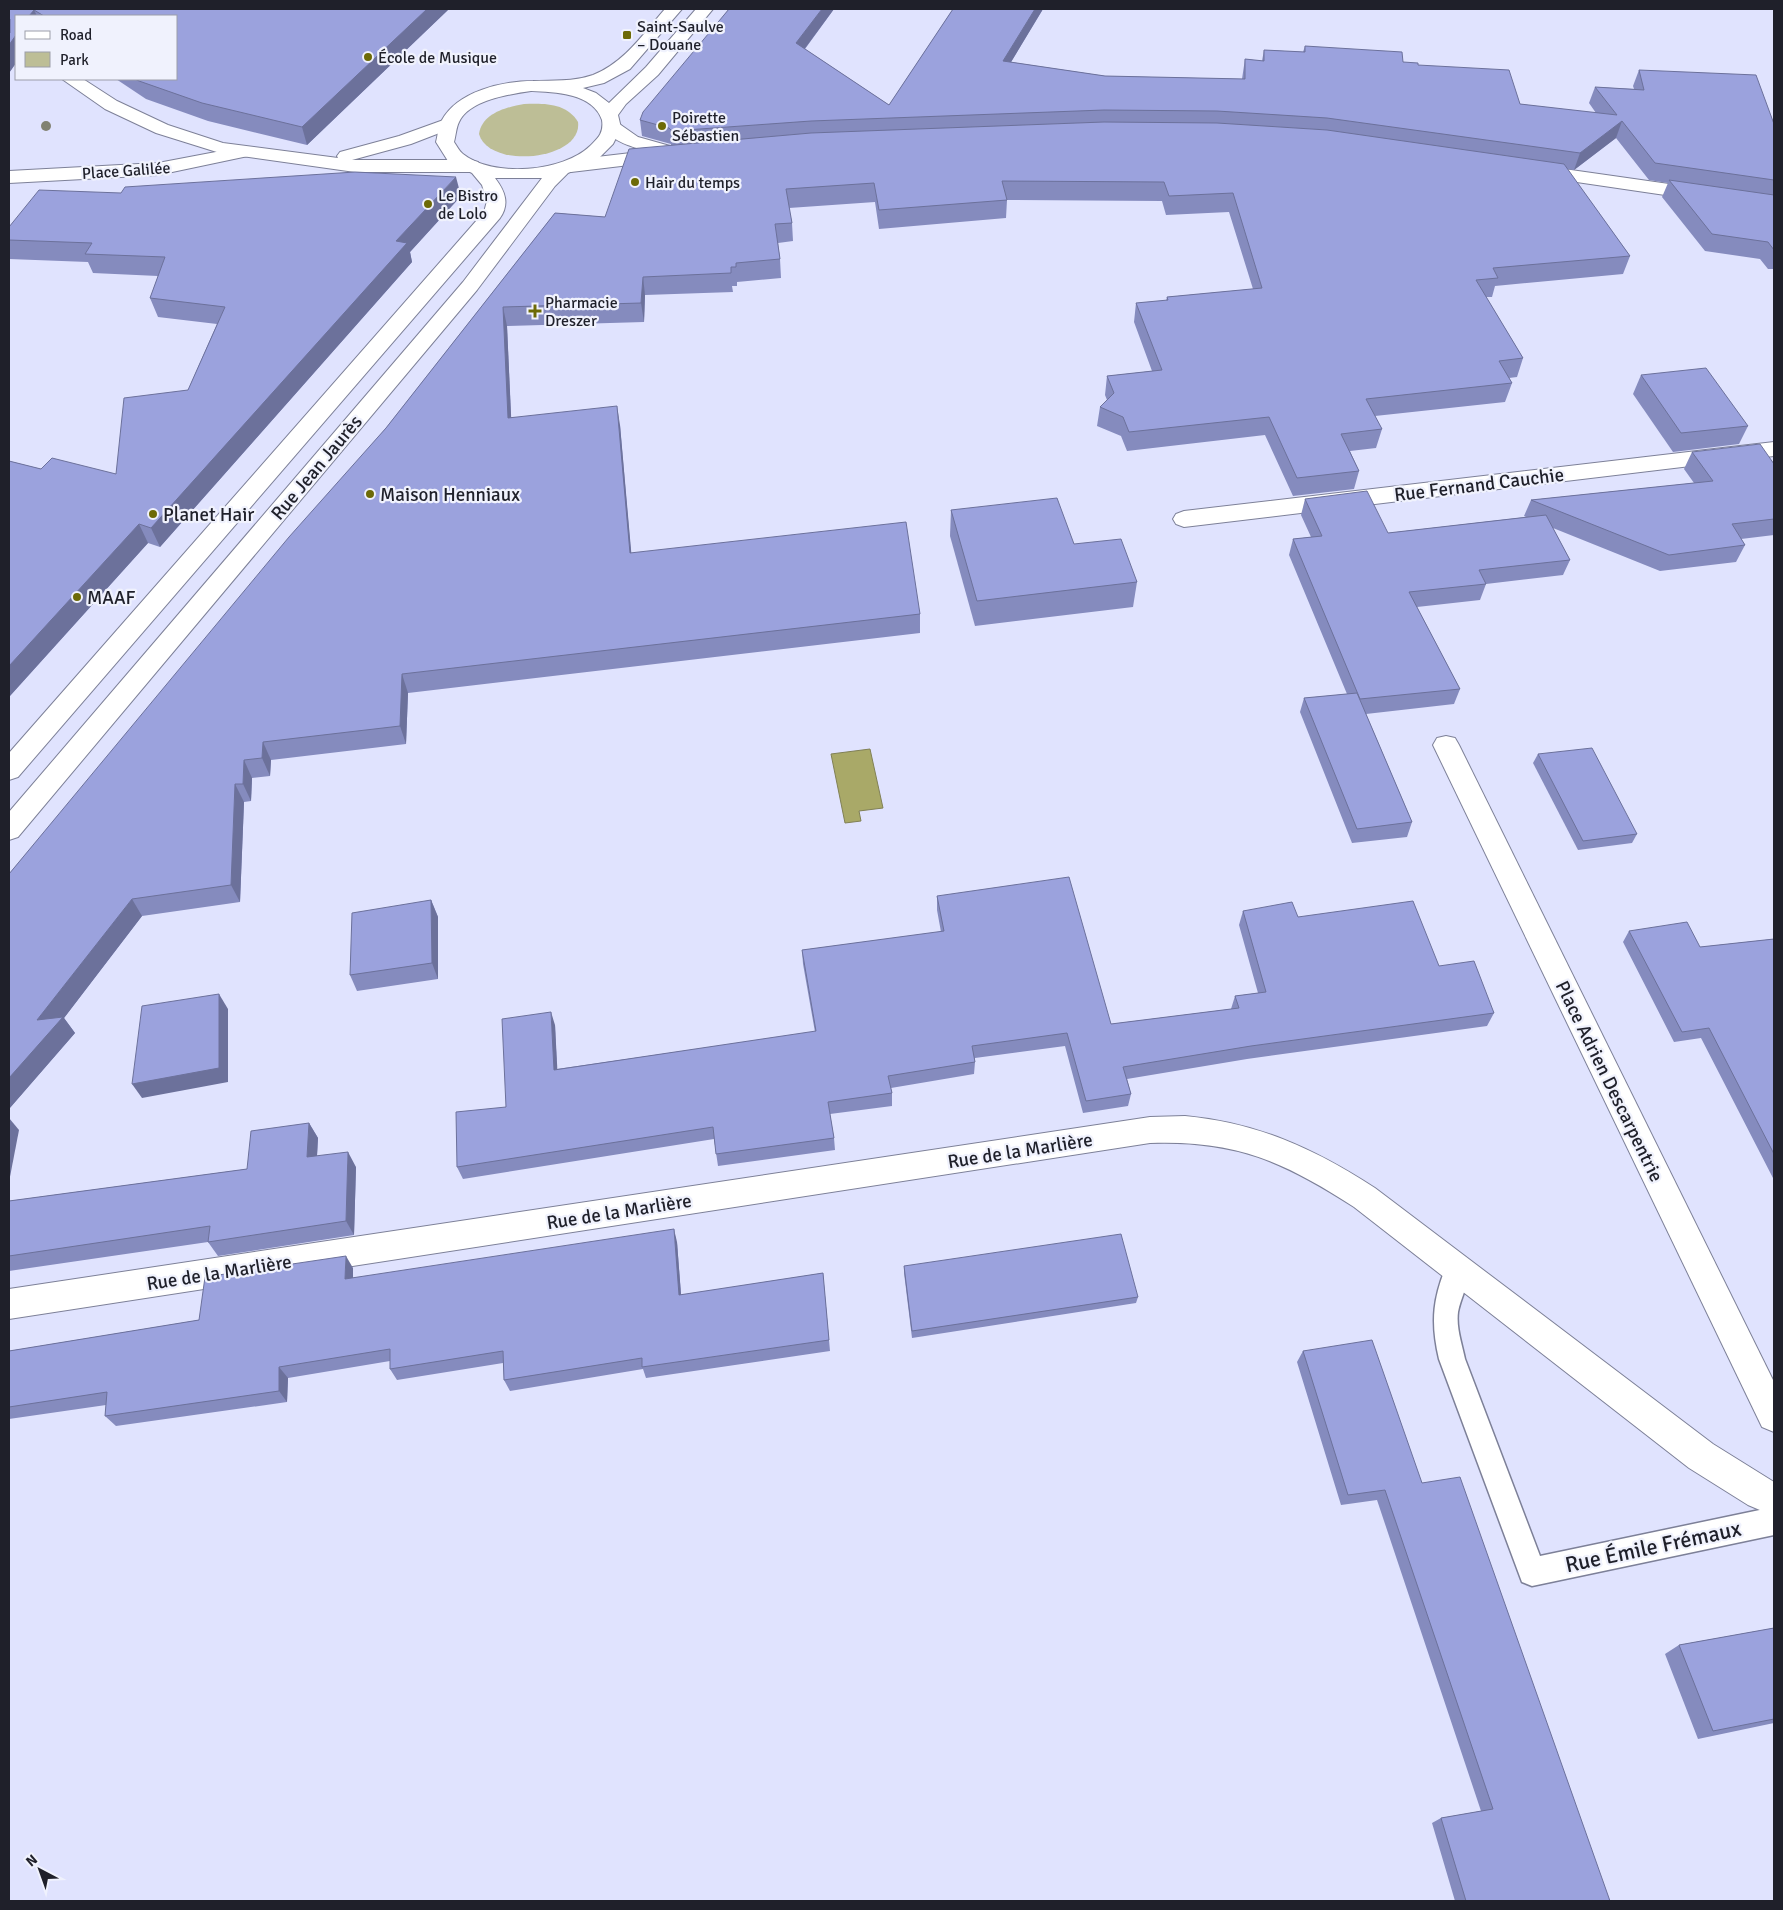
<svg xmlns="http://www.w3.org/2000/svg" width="1783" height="1910" viewBox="0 0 1783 1910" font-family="Signika,sans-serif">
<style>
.green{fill:#bdbe96}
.water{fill:#a9a968;stroke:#808055}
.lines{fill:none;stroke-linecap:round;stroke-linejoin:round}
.service-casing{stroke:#7d8098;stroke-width:3}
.minor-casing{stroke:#7d8098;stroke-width:2}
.tertiary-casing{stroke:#7d8098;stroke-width:2}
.secondary-casing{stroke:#7d8098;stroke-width:2}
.service{fill:#fff;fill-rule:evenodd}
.minor{fill:#fff;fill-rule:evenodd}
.tertiary{fill:#fff;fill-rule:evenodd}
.secondary{fill:#fff;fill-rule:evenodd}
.tree{fill:#818272}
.wall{fill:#858bbe}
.shaded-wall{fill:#6c719b}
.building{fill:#9ba2dd;stroke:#6c719b}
.poi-dot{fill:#6d6a07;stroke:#f0f2fd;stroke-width:2}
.labels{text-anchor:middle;stroke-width:4.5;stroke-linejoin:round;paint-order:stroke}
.far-poi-label{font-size:16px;fill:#1f202a;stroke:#f0f2fd;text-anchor:start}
.far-street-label{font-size:16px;fill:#1f202a;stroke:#f0f2fd}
.street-label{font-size:19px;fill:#1f202a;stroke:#f0f2fd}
.poi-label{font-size:19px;fill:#1f202a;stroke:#f0f2fd;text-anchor:start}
.near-street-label{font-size:22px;fill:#1f202a;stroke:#f0f2fd}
</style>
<rect width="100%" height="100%" fill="#e0e3fe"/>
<!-- green -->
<path class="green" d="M524,104C544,103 567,103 578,122C583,160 489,170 479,134C482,113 507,107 524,104Z"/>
<!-- water -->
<polygon class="water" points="870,749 883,808 859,811 861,821 845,823 831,754"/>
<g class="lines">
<!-- service casing -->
<g class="service-casing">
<path id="service" d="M1458,1256L1467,1260C1474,1276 1461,1295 1458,1312C1456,1328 1462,1344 1465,1359L1540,1556L1774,1507V1535L1532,1586L1522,1582L1439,1359C1430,1321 1433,1296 1449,1260Z"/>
</g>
<!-- minor casing -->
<g class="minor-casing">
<g id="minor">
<polygon points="242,147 248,148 251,152 248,156 158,175 9,183 9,171 158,163"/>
<polygon points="1774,442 1774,456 1184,527 1176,524 1173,519 1176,514 1184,511"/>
<polygon points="1446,736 1455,738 1459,745 1774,1382 1774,1432 1762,1427 1433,745 1437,738"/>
<path d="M1185,1116C1258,1123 1313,1148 1375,1188L1713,1444L1774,1482V1516L1748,1505L1689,1468L1354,1207C1283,1161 1235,1140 1150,1143L9,1319V1289L1150,1117Z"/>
</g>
</g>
<!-- tertiary casing -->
<g class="tertiary-casing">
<g id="tertiary">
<polygon points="62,79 83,79 117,101 168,125 223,143 338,158 337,156 340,152 399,136 449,118 455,119 458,123 455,127 411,144 352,160 471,160 478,162 480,166 478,170 471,172 355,172 220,153 156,133 105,109"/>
<path d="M612,122L618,123L638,137L670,146L673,150L669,159L663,161L571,172L564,170L562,166L564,162L571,160L648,151C632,147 613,142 603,127L606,123Z"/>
<polygon points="1536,165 1774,199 1774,211 1529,175 1527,171 1529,167"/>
</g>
</g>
<!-- secondary casing -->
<g class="secondary-casing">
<path id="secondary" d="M665,9H682L630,69L604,83L583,88L596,93L609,103L646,67L696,9H713L658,75L626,104L618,115L621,128L613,144L596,161L568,173L555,186L477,290L18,837L9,840V812L463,282L542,178H495C505,191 510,204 500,218L18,777L9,780V753L484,212L487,201L482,185L472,173L448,161L436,142C438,135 438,126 442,120C458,91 503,81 533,81C553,80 573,82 593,75C624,63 644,33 665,9ZM531,91C555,92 593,93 602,120C604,133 598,138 590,146C563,172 493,178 463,154C459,151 457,146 454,142C456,135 456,128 459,122C469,100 510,94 531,91Z"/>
</g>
<!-- service -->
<use href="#service" class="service"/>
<!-- minor -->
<use href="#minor" class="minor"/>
<!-- tertiary -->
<use href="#tertiary" class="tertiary"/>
<!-- secondary -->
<use href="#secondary" class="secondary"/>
</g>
<!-- trees -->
<circle class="tree" cx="46" cy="126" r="5"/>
<!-- wall -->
<g class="wall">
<polygon points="9,9 449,9 307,145 208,121 146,99 116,79 176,79 176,16 16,16 16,63 9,73"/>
<polygon points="729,9 834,9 805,49 889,105 953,9 1043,9 1011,62 1105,76 1242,79 1245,59 1262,61 1264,50 1303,52 1305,46 1418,65 1520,104 1596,113 1589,103 1595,87 1634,89 1633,86 1639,70 1774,124 1774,269 1768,269 1760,259 1705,251 1662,197 1668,183 1649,180 1616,138 1574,170 1567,169 1630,256 1623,274 1495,286 1492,297 1486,297 1523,358 1517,377 1509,378 1512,383 1505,402 1375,416 1382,429 1376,448 1350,451 1359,471 1354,489 1293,496 1265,435 1127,451 1121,436 1097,426 1100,407 1107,400 1105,395 1107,376 1152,371 1134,322 1136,303 1166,301 1167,297 1253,289 1229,212 1166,215 1162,201 1007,200 1006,218 879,229 875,202 789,208 792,223 793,241 778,243 780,259 781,278 737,282 737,286 732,286 733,292 645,295 644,322 507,326 511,417 620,425 631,553 920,614 920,633 408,693 406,744 271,760 270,776 252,778 251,801 244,802 240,902 142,916 64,1018 75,1033 9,1109 9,874 386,428 555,213 605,217 671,145 671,144 642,136 640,120"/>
<polygon points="121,193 461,196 410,252 412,262 160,547 148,543 9,697 9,461 41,469 116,474 188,390 217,324 158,317 150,298 158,276 93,273 88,262 9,259 9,227"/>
<polygon points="1641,375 1748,426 1739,444 1673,452 1633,394"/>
<polygon points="1692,452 1774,464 1774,535 1741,539 1745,545 1736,562 1660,571 1553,528 1570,560 1563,575 1486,584 1480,600 1417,607 1460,689 1454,704 1366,714 1412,822 1407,837 1352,843 1300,712 1304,698 1347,694 1289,555 1293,539 1311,537 1301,515 1305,499 1388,533 1526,517 1524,516 1531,500 1694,483 1684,469"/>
<polygon points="951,510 1074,544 1137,582 1133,607 975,626 950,536"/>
<polygon points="1538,754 1637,834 1632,843 1578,850 1533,763"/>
<polygon points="937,896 1111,1024 1231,1009 1235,996 1258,993 1239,925 1243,911 1298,917 1439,966 1494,1013 1487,1026 1247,1059 1127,1079 1131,1094 1128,1106 1083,1113 1065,1046 975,1058 975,1062 974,1074 891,1088 892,1093 892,1106 830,1114 834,1138 835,1150 718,1166 714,1139 463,1179 457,1167 506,1107 555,1025 557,1069 815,1032 803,964 802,950 941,932 937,910"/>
<polygon points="431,900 438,917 438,979 357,991 350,975"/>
<polygon points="1629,931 1700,947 1774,939 1774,1180 1701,1038 1674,1042 1623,942"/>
<polygon points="309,1123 318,1138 317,1156 356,1167 354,1235 218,1256 208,1242 9,1271 9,1201 247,1169"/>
<polygon points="677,1242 681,1295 823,1273 830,1351 646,1378 643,1369 510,1391 504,1380 503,1363 397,1380 390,1369 390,1361 288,1378 287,1402 116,1426 105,1416 106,1405 9,1419 9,1351 199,1320 353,1268 353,1278"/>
<polygon points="904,1266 1138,1297 1136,1303 912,1338 904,1273"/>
<polygon points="1303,1351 1422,1483 1610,1901 1455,1901 1432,1823 1441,1818 1481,1811 1377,1500 1341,1505 1297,1362"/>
<polygon points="1774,1628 1774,1725 1774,1723 1698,1739 1665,1654 1679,1645"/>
</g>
<!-- shaded-wall -->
<g class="shaded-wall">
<polygon points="427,9 449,9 307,145 302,127"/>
<polygon points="822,9 834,9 797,59 796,43"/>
<polygon points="1035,9 1043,9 1002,77 1003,61"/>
<polygon points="34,10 37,16 29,16"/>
<polygon points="16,35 16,63 9,73 9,45"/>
<polygon points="1622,121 1616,138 1574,170 1580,153"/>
<polygon points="456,177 461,196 410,252 412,262 160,547 151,528 396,241"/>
<polygon points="643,277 645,295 644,322 641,303"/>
<polygon points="503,307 507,326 512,436 508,418"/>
<polygon points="617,406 620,425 633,572 630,553"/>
<polygon points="139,524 148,543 9,697 9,666"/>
<polygon points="402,674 408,693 406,744 400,726"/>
<polygon points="263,742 271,760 270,776 262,758"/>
<polygon points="244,760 252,778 251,801 243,784"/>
<polygon points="235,784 244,802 240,902 231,885"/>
<polygon points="132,899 142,916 64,1018 75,1033 9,1109 9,1078 37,1020"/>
<polygon points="431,900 438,917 438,979 432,963"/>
<polygon points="219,994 228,1009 228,1082 142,1098 132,1084"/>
<polygon points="551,1012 555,1025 558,1082 554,1070"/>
<polygon points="9,1118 19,1130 9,1182"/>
<polygon points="309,1123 318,1138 316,1172 307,1157"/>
<polygon points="348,1152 356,1167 354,1235 346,1221"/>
<polygon points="674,1229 677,1242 682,1307 679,1295"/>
<polygon points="346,1256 353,1268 353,1291 345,1279"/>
<polygon points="279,1367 288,1378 287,1402 279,1391"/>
</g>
<!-- building -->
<g class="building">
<polygon points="9,9 427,9 302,127 202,103 139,81 135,79 176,79 176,16 44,16 34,10 29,16 16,16 16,35 9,45 9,33 10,33 10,19 9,19"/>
<polygon points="729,9 822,9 796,43 889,105 953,9 1035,9 1003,61 1105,76 1245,79 1245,59 1264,61 1264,50 1305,52 1305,46 1402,52 1403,62 1418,63 1418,65 1509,70 1520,104 1617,115 1595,87 1644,90 1639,70 1756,75 1774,124 1774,180 1655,163 1622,121 1580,153 1327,118 1217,111 1104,110 811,121 672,131 669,128 640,120 643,112"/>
<polygon points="1104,122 1217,123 1327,130 1564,164 1630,256 1493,268 1498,278 1476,280 1523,358 1499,361 1512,383 1366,399 1382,429 1341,434 1359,471 1297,478 1269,417 1129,432 1123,417 1100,407 1114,393 1107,376 1162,370 1136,303 1168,300 1167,297 1262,288 1233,193 1169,196 1164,182 1002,181 1007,200 879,210 874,183 786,189 792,223 775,224 780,259 736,263 736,267 731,267 731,273 643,277 641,303 503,307 508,418 617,406 630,553 906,522 920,614 402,674 400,726 263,742 262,758 244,760 243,784 235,784 231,885 132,899 37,1020 63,1017 9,1078 9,874 289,537 386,428 555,213 605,217 629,149 811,133"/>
<polygon points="355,172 456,177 396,241 407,243 151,528 139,524 9,666 9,461 41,469 52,458 116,474 124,398 188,390 225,307 150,298 165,257 85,254 92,243 9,240 9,227 39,190 121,193 125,187"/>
<polygon points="1669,180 1774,195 1774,250 1768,242 1712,234"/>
<polygon points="1706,368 1748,426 1681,433 1641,375"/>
<polygon points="1760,444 1774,464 1774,519 1732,524 1745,545 1669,555 1531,500 1713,481 1692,452"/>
<polygon points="1367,491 1388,533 1546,515 1570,560 1479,570 1486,584 1409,592 1460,689 1360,699 1293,539 1322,536 1305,499"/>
<polygon points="1057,498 1074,544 1121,539 1137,582 977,601 951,510"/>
<polygon points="1357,693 1412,822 1357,829 1304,698"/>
<polygon points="1592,748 1637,834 1583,841 1538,754"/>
<polygon points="1069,877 1111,1024 1239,1008 1235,996 1266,992 1243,911 1292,902 1298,917 1413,901 1439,966 1474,961 1494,1013 1251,1046 1123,1067 1131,1094 1086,1101 1067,1033 972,1046 975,1062 888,1076 892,1093 828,1102 834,1138 716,1154 713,1127 457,1167 456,1112 506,1107 502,1019 551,1012 554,1070 816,1031 802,950 944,931 937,896"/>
<polygon points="431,900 432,963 350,975 352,913"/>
<polygon points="1687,922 1700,947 1774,939 1774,1154 1709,1028 1682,1032 1629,931"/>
<polygon points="219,994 219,1068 132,1084 142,1006"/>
<polygon points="309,1123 307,1157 348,1152 346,1221 208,1242 210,1226 9,1256 9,1201 247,1169 251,1131"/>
<polygon points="674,1229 679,1295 823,1273 829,1340 642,1367 642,1358 504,1380 503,1351 390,1369 390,1349 279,1367 279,1391 105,1416 107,1392 9,1407 9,1351 199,1320 205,1277 346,1256 345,1279"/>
<polygon points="1121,1234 1138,1297 912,1331 904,1266"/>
<polygon points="1372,1340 1422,1483 1460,1477 1610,1901 1466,1901 1441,1818 1493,1809 1385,1490 1348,1495 1303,1351"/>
<polygon points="1774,1628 1774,1719 1713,1731 1679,1645"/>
</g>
<!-- markers -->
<g class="poi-dot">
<rect x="622" y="30" width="10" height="10" rx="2.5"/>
<circle cx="368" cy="57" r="5"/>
<circle cx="662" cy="126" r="5"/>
<circle cx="635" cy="182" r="5"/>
<circle cx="428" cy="204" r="5"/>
<path d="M532.5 303.5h5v5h5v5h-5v5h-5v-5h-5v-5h5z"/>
<circle cx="370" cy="494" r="5"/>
<circle cx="153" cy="514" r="5"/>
<circle cx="77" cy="597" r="5"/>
</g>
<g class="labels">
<!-- far-poi labels -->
<g class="far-poi-label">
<text x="637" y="32">Saint-Saulve<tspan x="637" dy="18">– Douane</tspan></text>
<text x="378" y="63">École de Musique</text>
<text x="672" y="123">Poirette<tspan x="672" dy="18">Sébastien</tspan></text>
<text x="645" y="188">Hair du temps</text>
<text x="438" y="201">Le Bistro<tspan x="438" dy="18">de Lolo</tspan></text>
<text x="545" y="308">Pharmacie<tspan x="545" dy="18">Dreszer</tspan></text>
</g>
<!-- far-street labels -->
<g class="far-street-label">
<text transform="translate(126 170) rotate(-4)" y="6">Place Galilée</text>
</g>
<!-- street labels -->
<g class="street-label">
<text transform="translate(316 467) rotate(-50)" y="7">Rue Jean Jaurès</text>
<text transform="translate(1479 484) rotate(-7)" y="7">Rue Fernand Cauchie</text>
<text transform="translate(1610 1081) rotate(64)" y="7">Place Adrien Descarpentrie</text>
<text transform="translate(1020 1150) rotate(-9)" y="7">Rue de la Marlière</text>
<text transform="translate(619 1211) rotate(-9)" y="7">Rue de la Marlière</text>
<text transform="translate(219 1272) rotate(-9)" y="7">Rue de la Marlière</text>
</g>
<!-- poi labels -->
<g class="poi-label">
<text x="380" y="501">Maison Henniaux</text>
<text x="163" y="521">Planet Hair</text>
<text x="87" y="604">MAAF</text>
</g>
<!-- near-street labels -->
<g class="near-street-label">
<text transform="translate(1653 1546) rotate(-12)" y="8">Rue Émile Frémaux</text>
</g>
</g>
<!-- border -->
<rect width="1783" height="1910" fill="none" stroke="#1f202a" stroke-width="20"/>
<!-- legend -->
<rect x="15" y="15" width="162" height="65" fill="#f0f2fd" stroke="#9c9ea9"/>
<rect x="25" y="31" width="25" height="8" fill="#ffffff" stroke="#9c9ea9"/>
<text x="60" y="40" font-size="15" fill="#1f202a">Road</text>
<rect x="25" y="52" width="25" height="15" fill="#bdbe96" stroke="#9c9ea9"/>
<text x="60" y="65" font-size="15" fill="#1f202a">Park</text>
<!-- north arrow -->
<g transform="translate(40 1870) rotate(319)" stroke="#f0f2fd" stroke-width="4" paint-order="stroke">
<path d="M0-4L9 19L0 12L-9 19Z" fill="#1f202a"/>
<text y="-8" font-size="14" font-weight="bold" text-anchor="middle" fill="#1f202a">N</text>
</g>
</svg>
